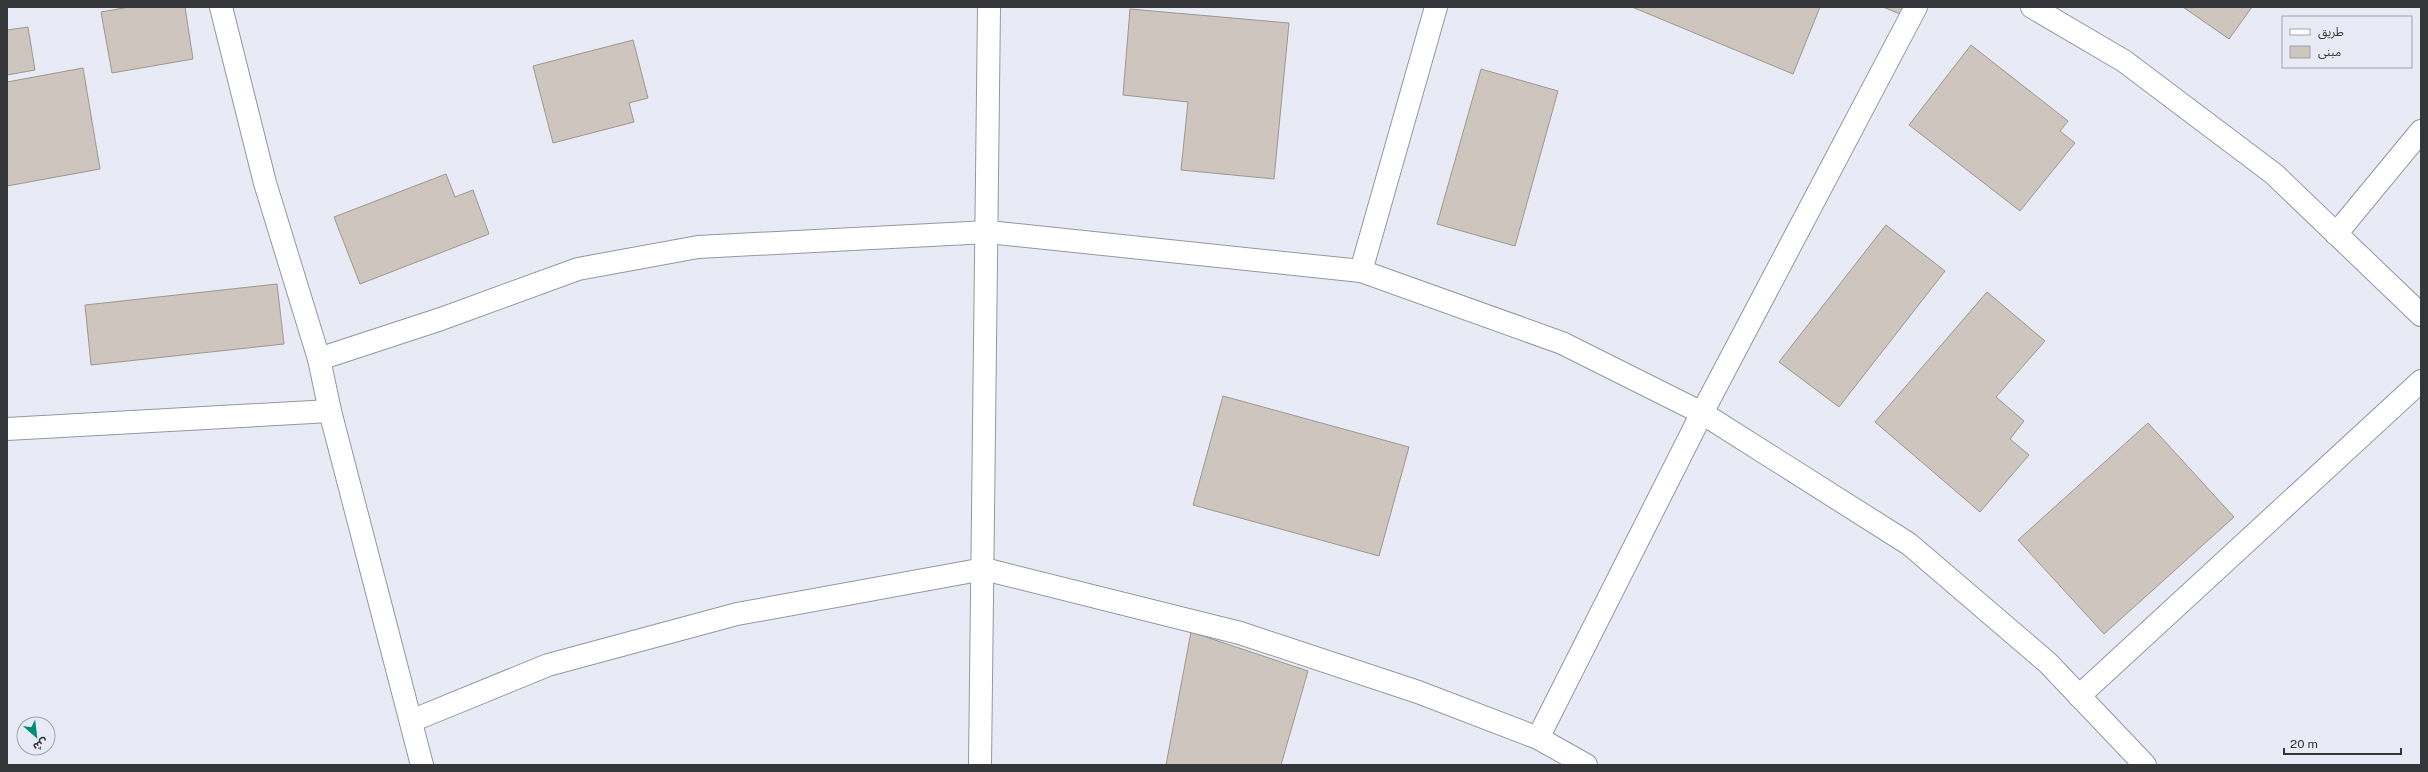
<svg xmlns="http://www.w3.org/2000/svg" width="2428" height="772" viewBox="0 0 2428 772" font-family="'Public Sans','Noto Sans Arabic',sans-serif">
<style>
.building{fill:#cdc5be;stroke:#9e9790}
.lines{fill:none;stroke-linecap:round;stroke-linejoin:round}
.minor-casing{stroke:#9497a0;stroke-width:24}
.minor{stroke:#fff;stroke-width:22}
</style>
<rect width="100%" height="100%" fill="#e8ebf5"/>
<!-- building -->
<g class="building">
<polygon points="129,7 185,7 193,59 112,73 101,12"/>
<polygon points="1632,7 1820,7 1793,74"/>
<polygon points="1883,7 1903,7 1900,14"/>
<polygon points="2183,7 2252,7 2229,39"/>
<polygon points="1130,9 1289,23 1274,179 1181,170 1188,102 1123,95"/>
<polygon points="28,27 35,70 7,75 7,30"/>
<polygon points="633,40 648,98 629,103 634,122 553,143 533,66"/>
<polygon points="1971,45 2068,121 2060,131 2075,143 2020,211 1909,125"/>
<polygon points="83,68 100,169 7,186 7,82"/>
<polygon points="1481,69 1558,91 1515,246 1437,224"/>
<polygon points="446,174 455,197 473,190 489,234 360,284 334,217"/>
<polygon points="1886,225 1945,271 1839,407 1779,362"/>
<polygon points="277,284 284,344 91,365 85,305"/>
<polygon points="1987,292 2045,341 1996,397 2024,421 2010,439 2029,455 1980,512 1875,422"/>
<polygon points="1223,396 1409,447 1379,556 1193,505"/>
<polygon points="2148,423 2234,517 2104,634 2018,540"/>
<polygon points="1191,632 1308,671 1281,765 1166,765"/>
</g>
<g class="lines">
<!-- minor casing -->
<g class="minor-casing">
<g id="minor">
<polyline points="221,7 265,183 319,359 330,411 422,765"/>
<polyline points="2032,7 2124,61 2274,174 2421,315"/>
<polyline points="2336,234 2421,131"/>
<polyline points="1361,271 1436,7"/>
<polyline points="319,359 441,319 578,269 698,247 988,232 1361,271 1562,343 1702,413 1909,544 2048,663 2145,765"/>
<polyline points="7,429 330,411"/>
<polyline points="2079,696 2421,381"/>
<polyline points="411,721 548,665 737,614 984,569 1240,633 1418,692 1538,738 1586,765"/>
<polyline points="1538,738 1702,413 1916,7"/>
<polyline points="980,765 989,7"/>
</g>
</g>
<!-- minor -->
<use href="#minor" class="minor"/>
</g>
<!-- border -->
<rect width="2428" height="772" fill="none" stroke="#343639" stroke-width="16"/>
<!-- legend -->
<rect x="2282" y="16" width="130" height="52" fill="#e8ebf5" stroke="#a0a3aa"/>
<rect x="2290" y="29" width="20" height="6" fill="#ffffff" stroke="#a0a3aa"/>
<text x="2318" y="36" font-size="12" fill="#343639">طريق</text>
<rect x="2290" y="46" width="20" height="12" fill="#cdc5be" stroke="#a0a3aa"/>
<text x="2318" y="56" font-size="12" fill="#343639">مبنى</text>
<!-- north arrow -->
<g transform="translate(36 736) rotate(152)"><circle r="19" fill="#e8ebf5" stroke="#a0a3aa"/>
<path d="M0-3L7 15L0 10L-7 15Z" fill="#008d77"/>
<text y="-6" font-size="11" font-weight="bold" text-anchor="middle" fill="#343639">ش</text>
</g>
<!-- scale -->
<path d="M2284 748v6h117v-6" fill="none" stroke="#343639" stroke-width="2"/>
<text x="2290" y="748" font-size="12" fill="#343639" stroke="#e8ebf5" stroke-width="3" paint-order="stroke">20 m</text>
</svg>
